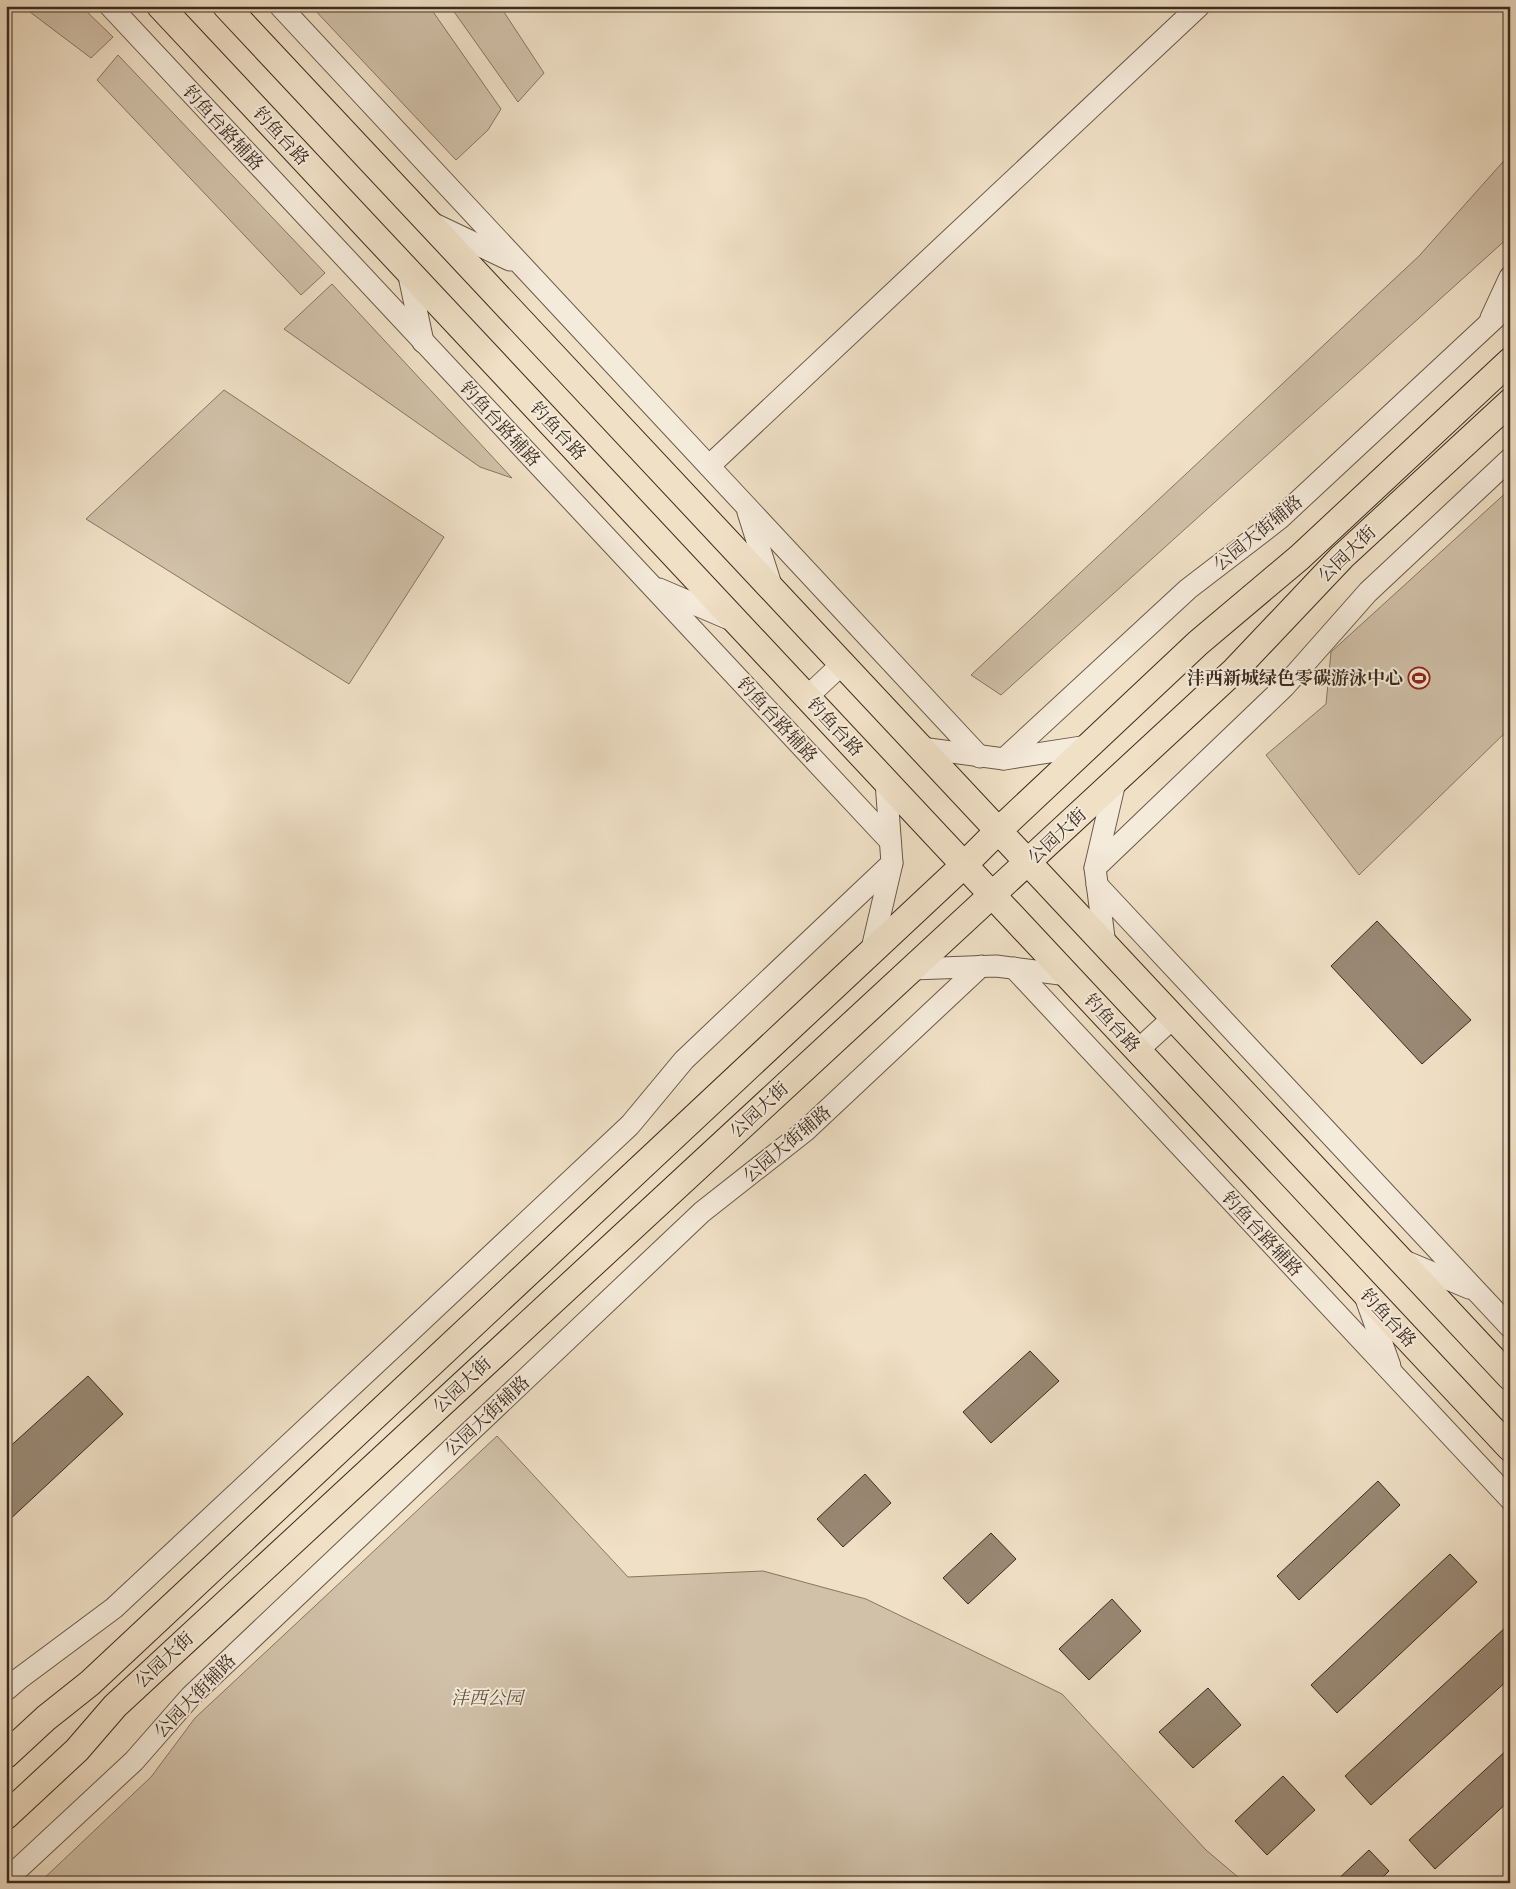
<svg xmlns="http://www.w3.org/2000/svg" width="1516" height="1889" viewBox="0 0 1516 1889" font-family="'Libre Bodoni','Noto Serif SC',serif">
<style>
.green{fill:#d1c1a9;stroke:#867664}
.building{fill:#998975;stroke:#3b2a1e}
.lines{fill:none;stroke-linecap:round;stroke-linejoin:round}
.minor-casing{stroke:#685848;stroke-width:23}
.major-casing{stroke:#3b2a1e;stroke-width:28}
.minor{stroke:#f5ebda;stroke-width:21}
.major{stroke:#f0e0c6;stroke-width:26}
.labels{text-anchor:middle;stroke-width:4;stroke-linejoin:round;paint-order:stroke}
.street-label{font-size:18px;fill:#3b2a1e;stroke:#f5ebda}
.poi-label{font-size:18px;font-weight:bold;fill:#3b2a1e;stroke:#f5ebda;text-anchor:end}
.park-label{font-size:18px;font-style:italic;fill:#605041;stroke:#f5ebda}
</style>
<rect width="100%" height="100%" fill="#f0e0c6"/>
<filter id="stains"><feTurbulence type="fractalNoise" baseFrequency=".004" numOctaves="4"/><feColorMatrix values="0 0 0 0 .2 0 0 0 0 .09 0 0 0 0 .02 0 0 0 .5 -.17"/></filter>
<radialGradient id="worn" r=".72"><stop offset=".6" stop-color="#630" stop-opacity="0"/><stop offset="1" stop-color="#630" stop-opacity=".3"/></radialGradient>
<!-- green -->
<g class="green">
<polygon points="22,6 81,6 113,37 91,58"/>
<polygon points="311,6 429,6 501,109 488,130 456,160"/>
<polygon points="450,6 500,6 544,73 518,102"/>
<polygon points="118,55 325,273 301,295 97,80"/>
<polygon points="1510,154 1510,236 1001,695 971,675 1419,256"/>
<polygon points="332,284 512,478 480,467 284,329"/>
<polygon points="224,390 444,537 349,684 86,519"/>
<polygon points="1510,489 1510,728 1359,875 1266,755 1326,704 1331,652"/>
<polygon points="497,1436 628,1577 763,1571 866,1599 1062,1694 1206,1850 1245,1883 39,1883 151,1777 195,1718"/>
</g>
<!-- building -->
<g class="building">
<polygon points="1377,921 1471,1020 1422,1064 1331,966"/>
<polygon points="1030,1351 1059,1381 991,1443 963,1412"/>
<polygon points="88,1376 123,1414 6,1523 6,1450"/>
<polygon points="865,1474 891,1503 843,1547 817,1519"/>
<polygon points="1378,1481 1400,1505 1299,1600 1277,1576"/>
<polygon points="991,1533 1016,1559 968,1604 943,1578"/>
<polygon points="1450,1554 1477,1582 1337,1713 1311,1685"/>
<polygon points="1112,1599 1141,1631 1089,1680 1059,1649"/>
<polygon points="1507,1626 1510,1629 1510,1678 1371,1805 1345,1776"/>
<polygon points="1208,1688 1241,1725 1193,1768 1159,1732"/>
<polygon points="1510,1747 1510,1800 1435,1869 1409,1840"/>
<polygon points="1283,1776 1315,1810 1267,1855 1235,1821"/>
<polygon points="1369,1850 1389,1871 1377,1883 1334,1883"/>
<polygon points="1510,1874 1510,1883 1500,1883"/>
</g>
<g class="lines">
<!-- minor casing -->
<g class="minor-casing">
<g id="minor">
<polyline points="110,6 890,841"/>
<polyline points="280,6 980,757"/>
<polyline points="434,224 510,260"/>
<polyline points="408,271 423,342"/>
<polyline points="1491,318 1510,277"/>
<polyline points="709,466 1199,6"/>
<polyline points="748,512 772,588"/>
<polyline points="659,589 734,621"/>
<polyline points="807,697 842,664"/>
<polyline points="921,748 1004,759 1088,746"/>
<polyline points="1004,759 1188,589 1279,519 1510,304"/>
<polyline points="1095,868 1284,687 1368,592 1510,459"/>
<polyline points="1097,885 1510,1327"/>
<polyline points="1105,945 1095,868 1115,782"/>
<polyline points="871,953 892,863 886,782"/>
<polyline points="1014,968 1510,1499"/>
<polyline points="912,969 996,966 1068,975"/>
<polyline points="1138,1050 1173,1018"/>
<polyline points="1402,1260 1469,1288"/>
<polyline points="1365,1296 1390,1366"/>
<polyline points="6,1690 20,1678 114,1608 402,1339 630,1125 684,1060 892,863"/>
<polyline points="6,1880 134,1761 191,1696 702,1212 805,1131 981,966"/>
</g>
</g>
<!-- major casing -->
<g class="major-casing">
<g id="major">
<polyline points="160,6 1510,1448"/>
<polyline points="226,6 1510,1377"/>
<polyline points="6,1755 46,1718 90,1683 964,865 998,831 1198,643 1300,557 1510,361"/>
<polyline points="6,1816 77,1750 115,1706 1235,670 1342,557 1510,402"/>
</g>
</g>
<!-- minor -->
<use href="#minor" class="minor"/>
<!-- major -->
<use href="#major" class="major"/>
</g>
<!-- icons -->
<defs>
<g id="stadium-ring" transform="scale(1.125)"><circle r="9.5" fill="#f5ebda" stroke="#8f2418" stroke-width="1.5"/><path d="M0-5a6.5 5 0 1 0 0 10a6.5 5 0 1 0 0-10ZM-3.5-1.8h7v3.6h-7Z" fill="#8f2418"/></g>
</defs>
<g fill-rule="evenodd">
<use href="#stadium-ring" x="1419" y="678"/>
</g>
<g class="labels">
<!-- street labels -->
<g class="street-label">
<text transform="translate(223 128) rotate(47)" y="6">钓鱼台路辅路</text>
<text transform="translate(281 136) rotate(47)" y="6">钓鱼台路</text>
<text transform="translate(500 424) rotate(47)" y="6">钓鱼台路辅路</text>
<text transform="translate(558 431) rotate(47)" y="6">钓鱼台路</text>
<text transform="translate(1258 533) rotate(-39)" y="6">公园大街辅路</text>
<text transform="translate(1347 554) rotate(-44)" y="6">公园大街</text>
<text transform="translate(777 720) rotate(47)" y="6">钓鱼台路辅路</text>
<text transform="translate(835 727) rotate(47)" y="6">钓鱼台路</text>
<text transform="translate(1057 836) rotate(-43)" y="6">公园大街</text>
<text transform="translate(1112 1023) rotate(47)" y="6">钓鱼台路</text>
<text transform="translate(759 1110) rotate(-43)" y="6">公园大街</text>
<text transform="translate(787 1144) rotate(-40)" y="6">公园大街辅路</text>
<text transform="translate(1262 1234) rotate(47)" y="6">钓鱼台路辅路</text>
<text transform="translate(1388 1318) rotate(47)" y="6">钓鱼台路</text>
<text transform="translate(462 1385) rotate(-43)" y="6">公园大街</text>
<text transform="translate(487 1416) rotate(-43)" y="6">公园大街辅路</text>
<text transform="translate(164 1660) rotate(-43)" y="6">公园大街</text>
<text transform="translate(195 1696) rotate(-46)" y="6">公园大街辅路</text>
</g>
<!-- poi labels -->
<g class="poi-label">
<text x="1403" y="684">沣西新城绿色零碳游泳中心</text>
</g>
<!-- park labels -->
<g class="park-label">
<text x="487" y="1704">沣西公园</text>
</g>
</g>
<!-- margin -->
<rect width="1516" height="1889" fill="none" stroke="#f0e0c6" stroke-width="25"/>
<rect x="8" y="8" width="1501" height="1874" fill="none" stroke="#3b2a1e" stroke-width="2.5"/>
<rect x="12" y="12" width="1491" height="1864" fill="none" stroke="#3b2a1e"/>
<rect width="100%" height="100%" filter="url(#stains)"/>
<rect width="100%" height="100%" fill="url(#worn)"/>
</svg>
